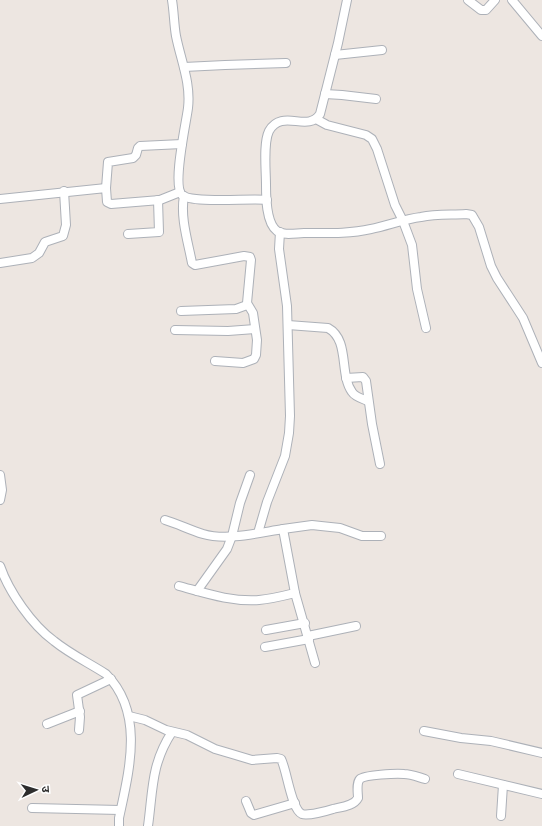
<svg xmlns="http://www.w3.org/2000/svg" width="542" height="826" viewBox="0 0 542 826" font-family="'Source Sans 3','Noto Sans Devanagari',sans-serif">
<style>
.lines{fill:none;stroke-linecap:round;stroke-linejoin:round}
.minor-casing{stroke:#adb1b8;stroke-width:10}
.minor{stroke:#fff;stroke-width:8}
</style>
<rect width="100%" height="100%" fill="#ede6e1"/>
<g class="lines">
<!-- minor casing -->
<g class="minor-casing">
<g id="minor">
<path d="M172,0C174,12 174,25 176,36C181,61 191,83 188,108C186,124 172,185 182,195C192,204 250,198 267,200"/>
<path d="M347,0L338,43L320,114C308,133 282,108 269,131C263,143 266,170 266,185C266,197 266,223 277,231C284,236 296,233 304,233C326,233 349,234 371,229C387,226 404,219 421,217C436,214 451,215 466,214L472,215L479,227L491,266L497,278L523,318L542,363"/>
<polyline points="468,0 481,10 486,10 495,0"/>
<polyline points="512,0 542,36"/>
<polyline points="335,55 382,50"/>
<polyline points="184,67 225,65 286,63"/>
<polyline points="325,94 342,95 376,99"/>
<polyline points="316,119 327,125 366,135 372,139 377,149 395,205 403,221 412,245 417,289 426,328"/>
<polyline points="106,188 108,162 133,158 136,155 138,148 140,146 182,144"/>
<path d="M184,196C180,217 188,242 192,263L195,265L244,256L250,257L251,260L247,303L253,313L257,340L256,355L254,359L243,363L215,361"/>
<polyline points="0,199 106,188 107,202 111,204 160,200 180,192"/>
<polyline points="128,234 159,232 158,200"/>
<polyline points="0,263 32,258 39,253 45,242 63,236 66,225 64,191"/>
<polyline points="181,311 236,309 247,305"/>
<path d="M288,325L328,328C350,340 339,374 352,392C355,397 363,399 368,401"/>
<polyline points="175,330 228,331 255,329"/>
<polyline points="346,378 363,377 366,381 372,424 380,464"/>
<polyline points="0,475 2,490 0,500"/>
<path d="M165,520C178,524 190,530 203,534C227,541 258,533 283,529L295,593L315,663"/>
<polyline points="283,529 312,525 321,526 340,528 362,536 381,536"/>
<polyline points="258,533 267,502 285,456 289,433 290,416 287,306 279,249 280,232"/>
<path d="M0,566C9,592 32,625 54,641C70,654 89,663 106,674C145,713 129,771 119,818V826"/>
<path d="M179,586C205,593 231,602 259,600C271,599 283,596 295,593"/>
<polyline points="197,591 227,549 232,536 240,503 250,475"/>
<polyline points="266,630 305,623"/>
<polyline points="308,636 356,626"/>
<polyline points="265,647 309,639"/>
<path d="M129,716L145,720L166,730L187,735L215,749L232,754L252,760L277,758L281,759C287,770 291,809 302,814C308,816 327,811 333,809C341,807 354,806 358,798C358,793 356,783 360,779C364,775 397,773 404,774C411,774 418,777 425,779"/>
<polyline points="47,724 80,711"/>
<polyline points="79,730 80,717 77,695 111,679"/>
<polyline points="424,731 461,738 491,741 542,753"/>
<polyline points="458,774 542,794"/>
<polyline points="246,801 251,813 254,815 295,803"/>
<polyline points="32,808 120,810"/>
<polyline points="501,816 503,785"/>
<path d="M148,826C153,790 151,764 172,732"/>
</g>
</g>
<!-- minor -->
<use href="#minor" class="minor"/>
</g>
<!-- north arrow -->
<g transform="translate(36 790) rotate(86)" stroke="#ffffff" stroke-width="3" paint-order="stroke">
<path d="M0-3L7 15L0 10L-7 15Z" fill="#2d2d2d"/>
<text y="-6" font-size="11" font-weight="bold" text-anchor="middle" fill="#2d2d2d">उ</text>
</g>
</svg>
